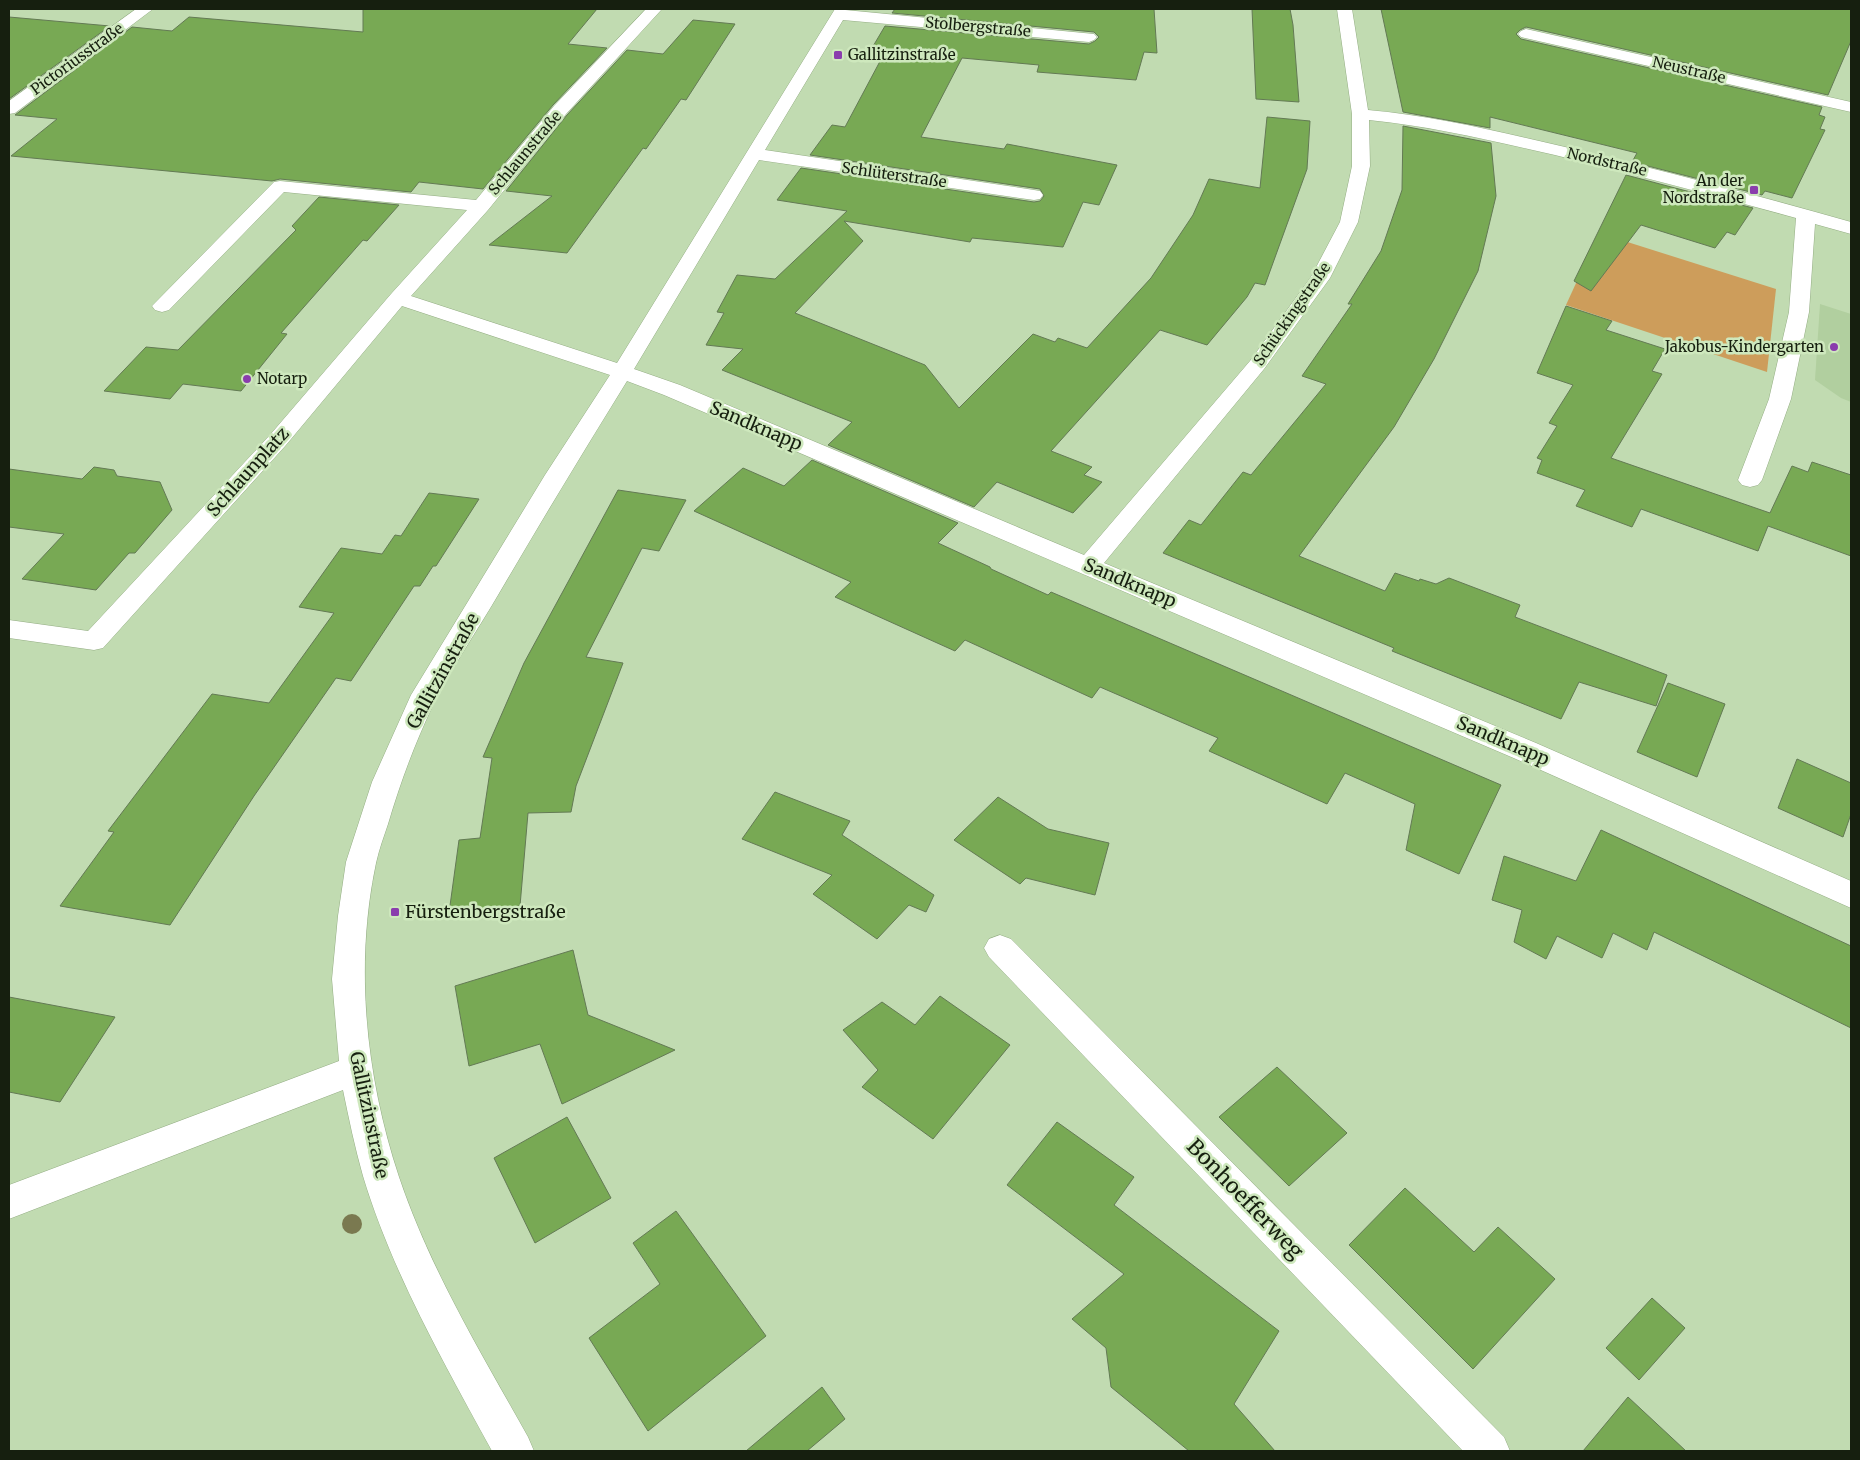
<svg xmlns="http://www.w3.org/2000/svg" width="1860" height="1460" viewBox="0 0 1860 1460" font-family="Merriweather,serif">
<style>
.built{fill:#b1cf9f}
.green{fill:#cd9d5b}
.building{fill:#78a954;stroke:#637a54}
.lines{fill:none;stroke-linecap:round;stroke-linejoin:round}
.minor-casing{stroke:#94ad84;stroke-width:1}
.minor{fill:#fff;fill-rule:evenodd}
.tree{fill:#7a7950}
.poi-dot{fill:#8a3dad;stroke:#cee8bd;stroke-width:2}
.labels{text-anchor:middle;stroke-width:5;stroke-linejoin:round;paint-order:stroke}
.far-street-label{font-size:15px;fill:#161f0f;stroke:#cee8bd}
.far-poi-label{font-size:15px;fill:#161f0f;stroke:#cee8bd;text-anchor:start}
.street-label{font-size:18px;fill:#161f0f;stroke:#cee8bd}
.poi-label{font-size:18px;fill:#161f0f;stroke:#cee8bd;text-anchor:start}
.near-street-label{font-size:21px;fill:#161f0f;stroke:#cee8bd}
</style>
<rect width="100%" height="100%" fill="#c1dbb1"/>
<!-- built -->
<polygon class="built" points="1820,304 1851,314 1851,402 1841,398 1815,380"/>
<!-- green -->
<polygon class="green" points="1599,233 1776,289 1767,372 1566,305"/>
<!-- building -->
<g class="building">
<polygon points="363,9 597,9 568,44 607,48 553,105 483,189 419,182 411,192 280,179 272,181 11,156 57,119 15,115 132,27 172,31 189,17 363,32"/>
<polygon points="895,9 1154,9 1157,53 1144,52 1136,80 1037,72 1039,65 962,58 921,137 1004,149 1007,144 1117,165 1099,205 1083,202 1063,247 972,238 970,242 844,221 863,241 795,313 925,365 959,408 1033,334 1055,342 1058,338 1087,348 1151,278 1193,215 1209,179 1260,188 1267,117 1310,121 1307,169 1265,285 1255,283 1247,297 1207,345 1160,330 1051,451 1092,467 1084,475 1102,482 1073,513 997,482 974,507 828,445 852,422 722,370 743,349 706,345 724,313 717,312 737,275 775,279 847,211 777,200 801,168 1034,202 1040,201 1044,196 1040,189 810,155 832,125 845,127 886,50 872,48 885,26 1089,44 1095,41 1099,37 1094,32 892,13"/>
<polygon points="1252,9 1290,9 1293,25 1299,102 1256,99"/>
<polygon points="1381,9 1851,9 1851,41 1828,95 1526,27 1520,30 1516,34 1521,39 1822,107 1819,115 1825,117 1820,129 1825,130 1792,198 1765,191 1762,195 1632,162 1637,153 1490,117 1490,128 1403,112"/>
<polygon points="9,17 110,26 9,99"/>
<polygon points="693,20 735,24 686,100 681,99 646,149 643,148 567,253 489,245 552,196 506,191 567,115 627,50 663,54"/>
<polygon points="1403,126 1491,143 1496,196 1478,271 1434,359 1394,427 1299,556 1385,591 1395,573 1419,581 1420,579 1436,584 1449,578 1520,605 1515,617 1667,675 1656,706 1579,682 1561,719 1392,651 1394,648 1163,553 1189,520 1201,525 1243,472 1251,475 1326,384 1302,376 1352,304 1348,304 1381,251 1402,190"/>
<polygon points="1626,175 1675,188 1753,208 1735,235 1727,232 1715,248 1641,225 1591,291 1574,281"/>
<polygon points="319,197 399,205 367,241 363,240 281,333 287,334 241,391 183,384 170,399 104,391 146,347 178,350 296,230 292,226"/>
<polygon points="1566,306 1612,321 1606,330 1665,349 1652,371 1662,374 1611,458 1770,513 1792,466 1808,472 1812,462 1851,475 1851,556 1768,526 1758,551 1641,509 1632,527 1576,506 1585,490 1537,473 1542,460 1537,458 1557,426 1549,423 1573,385 1537,373"/>
<polygon points="812,460 958,523 938,543 990,567 991,569 1048,595 1051,592 1501,785 1459,874 1406,850 1415,804 1345,773 1327,804 1209,751 1218,738 1100,687 1092,698 965,640 955,651 835,597 851,582 694,511 743,468 784,486"/>
<polygon points="94,467 114,470 117,476 160,482 172,510 135,553 129,553 96,590 22,579 64,534 9,527 9,469 82,479"/>
<polygon points="618,490 686,500 659,551 642,548 586,657 623,663 576,786 571,812 528,813 520,906 449,913 459,840 480,838 492,758 483,757 524,663"/>
<polygon points="429,493 479,499 436,566 433,566 420,586 414,586 351,681 336,678 254,796 170,925 60,906 114,832 108,831 212,694 269,703 334,613 299,607 341,548 382,554 395,535 401,536"/>
<polygon points="1668,683 1725,704 1697,777 1637,752"/>
<polygon points="1797,759 1851,783 1851,814 1843,837 1778,808"/>
<polygon points="775,792 850,821 842,835 934,895 926,912 909,905 877,939 813,894 832,875 742,839"/>
<polygon points="998,797 1048,829 1109,843 1095,895 1026,878 1020,884 954,840"/>
<polygon points="1601,830 1851,946 1851,1028 1654,932 1647,950 1613,933 1602,958 1557,936 1546,959 1514,942 1522,910 1492,900 1504,856 1576,881"/>
<polygon points="573,950 588,1015 675,1050 562,1104 540,1044 469,1066 455,986"/>
<polygon points="940,996 1010,1045 933,1139 862,1087 878,1070 843,1030 882,1002 915,1025"/>
<polygon points="9,997 115,1017 60,1102 9,1092"/>
<polygon points="1277,1067 1347,1133 1289,1186 1219,1117"/>
<polygon points="567,1117 611,1198 535,1243 494,1158"/>
<polygon points="1057,1122 1134,1177 1114,1205 1279,1331 1234,1404 1275,1451 1189,1451 1111,1387 1106,1348 1072,1319 1124,1274 1007,1185"/>
<polygon points="1405,1188 1474,1252 1498,1227 1555,1279 1473,1369 1349,1245"/>
<polygon points="676,1211 766,1336 648,1431 589,1338 660,1284 633,1243"/>
<polygon points="1652,1298 1685,1328 1639,1380 1606,1348"/>
<polygon points="822,1387 845,1419 807,1451 746,1451"/>
<polygon points="1628,1397 1686,1451 1583,1451"/>
</g>
<g class="lines">
<!-- minor casing -->
<g class="minor-casing">
<g id="minor">
<polygon points="136,9 153,9 15,113 9,114 9,101"/>
<path d="M646,9H662L566,114L488,210L411,296L617,363L835,9L1094,34L1097,37L1094,40L1089,42L843,20L765,150L1034,190L1040,191L1043,195L1040,199L1034,200L759,160L634,369L680,385L1084,555L1250,361L1311,277L1340,222L1352,166V114L1337,9H1352L1368,110C1435,116 1500,132 1565,147C1661,170 1756,195 1851,222V234L1815,224L1809,312L1791,399L1762,480L1758,485L1750,487L1742,485L1738,480L1769,399L1789,312L1796,218C1716,196 1636,175 1555,155C1493,141 1431,126 1369,120L1370,166L1358,222L1330,278L1264,369L1104,563L1536,743L1851,881V908L1516,759L664,395L627,381C583,452 540,523 498,595C477,631 452,667 433,705C415,743 400,783 388,824C384,836 379,849 376,863C354,966 366,1078 399,1177C430,1269 481,1353 528,1437L534,1451H492C444,1363 392,1272 363,1176C355,1148 349,1119 343,1090L9,1219V1185L339,1061L332,979L338,916L346,862L372,782L411,695L545,475L610,375L402,306L286,445L103,648L94,650L9,638V620L88,631L270,435L391,294L467,210L284,192L169,310L162,312L155,310L152,306L274,182L280,181L476,200L554,106Z"/>
<polygon points="1526,29 1851,102 1851,112 1521,37 1518,34 1521,31"/>
<polygon points="1000,935 1011,939 1504,1437 1510,1451 1463,1451 989,957 984,948 989,939"/>
</g>
</g>
<!-- minor -->
<use href="#minor" class="minor"/>
</g>
<!-- trees -->
<circle class="tree" cx="352" cy="1224" r="10"/>
<!-- markers -->
<g class="poi-dot">
<rect x="833" y="50" width="10" height="10" rx="2.5"/>
<rect x="1749" y="185" width="10" height="10" rx="2.5"/>
<circle cx="1834" cy="347" r="5"/>
<circle cx="247" cy="379" r="5"/>
<rect x="390" y="907" width="10" height="10" rx="2.5"/>
</g>
<g class="labels">
<!-- far-street labels -->
<g class="far-street-label">
<text transform="translate(978 27) rotate(5)" y="5">Stolbergstraße</text>
<text transform="translate(77 59) rotate(-36)" y="5">Pictoriusstraße</text>
<text transform="translate(1689 70) rotate(13)" y="5">Neustraße</text>
<text transform="translate(525 153) rotate(-50)" y="5">Schlaunstraße</text>
<text transform="translate(1607 162) rotate(13)" y="5">Nordstraße</text>
<text transform="translate(894 175) rotate(8)" y="5">Schlüterstraße</text>
<text transform="translate(1292 314) rotate(-55)" y="5">Schückingstraße</text>
</g>
<!-- far-poi labels -->
<g class="far-poi-label">
<text x="848" y="60">Gallitzinstraße</text>
<text x="1744" y="186" text-anchor="end">An der<tspan x="1744" dy="17">Nordstraße</tspan></text>
<text x="1824" y="352" text-anchor="end">Jakobus-Kindergarten</text>
<text x="257" y="384">Notarp</text>
</g>
<!-- street labels -->
<g class="street-label">
<text transform="translate(756 426) rotate(23)" y="6">Sandknapp</text>
<text transform="translate(248 472) rotate(-48)" y="6">Schlaunplatz</text>
<text transform="translate(1130 583) rotate(23)" y="6">Sandknapp</text>
<text transform="translate(443 671) rotate(-61)" y="6">Gallitzinstraße</text>
<text transform="translate(1503 741) rotate(23)" y="6">Sandknapp</text>
<text transform="translate(369 1115) rotate(78)" y="6">Gallitzinstraße</text>
</g>
<!-- poi labels -->
<g class="poi-label">
<text x="405" y="918">Fürstenbergstraße</text>
</g>
<!-- near-street labels -->
<g class="near-street-label">
<text transform="translate(1245 1199) rotate(46)" y="7">Bonhoefferweg</text>
</g>
</g>
<!-- border -->
<rect width="1860" height="1460" fill="none" stroke="#161f0f" stroke-width="20"/>
</svg>
